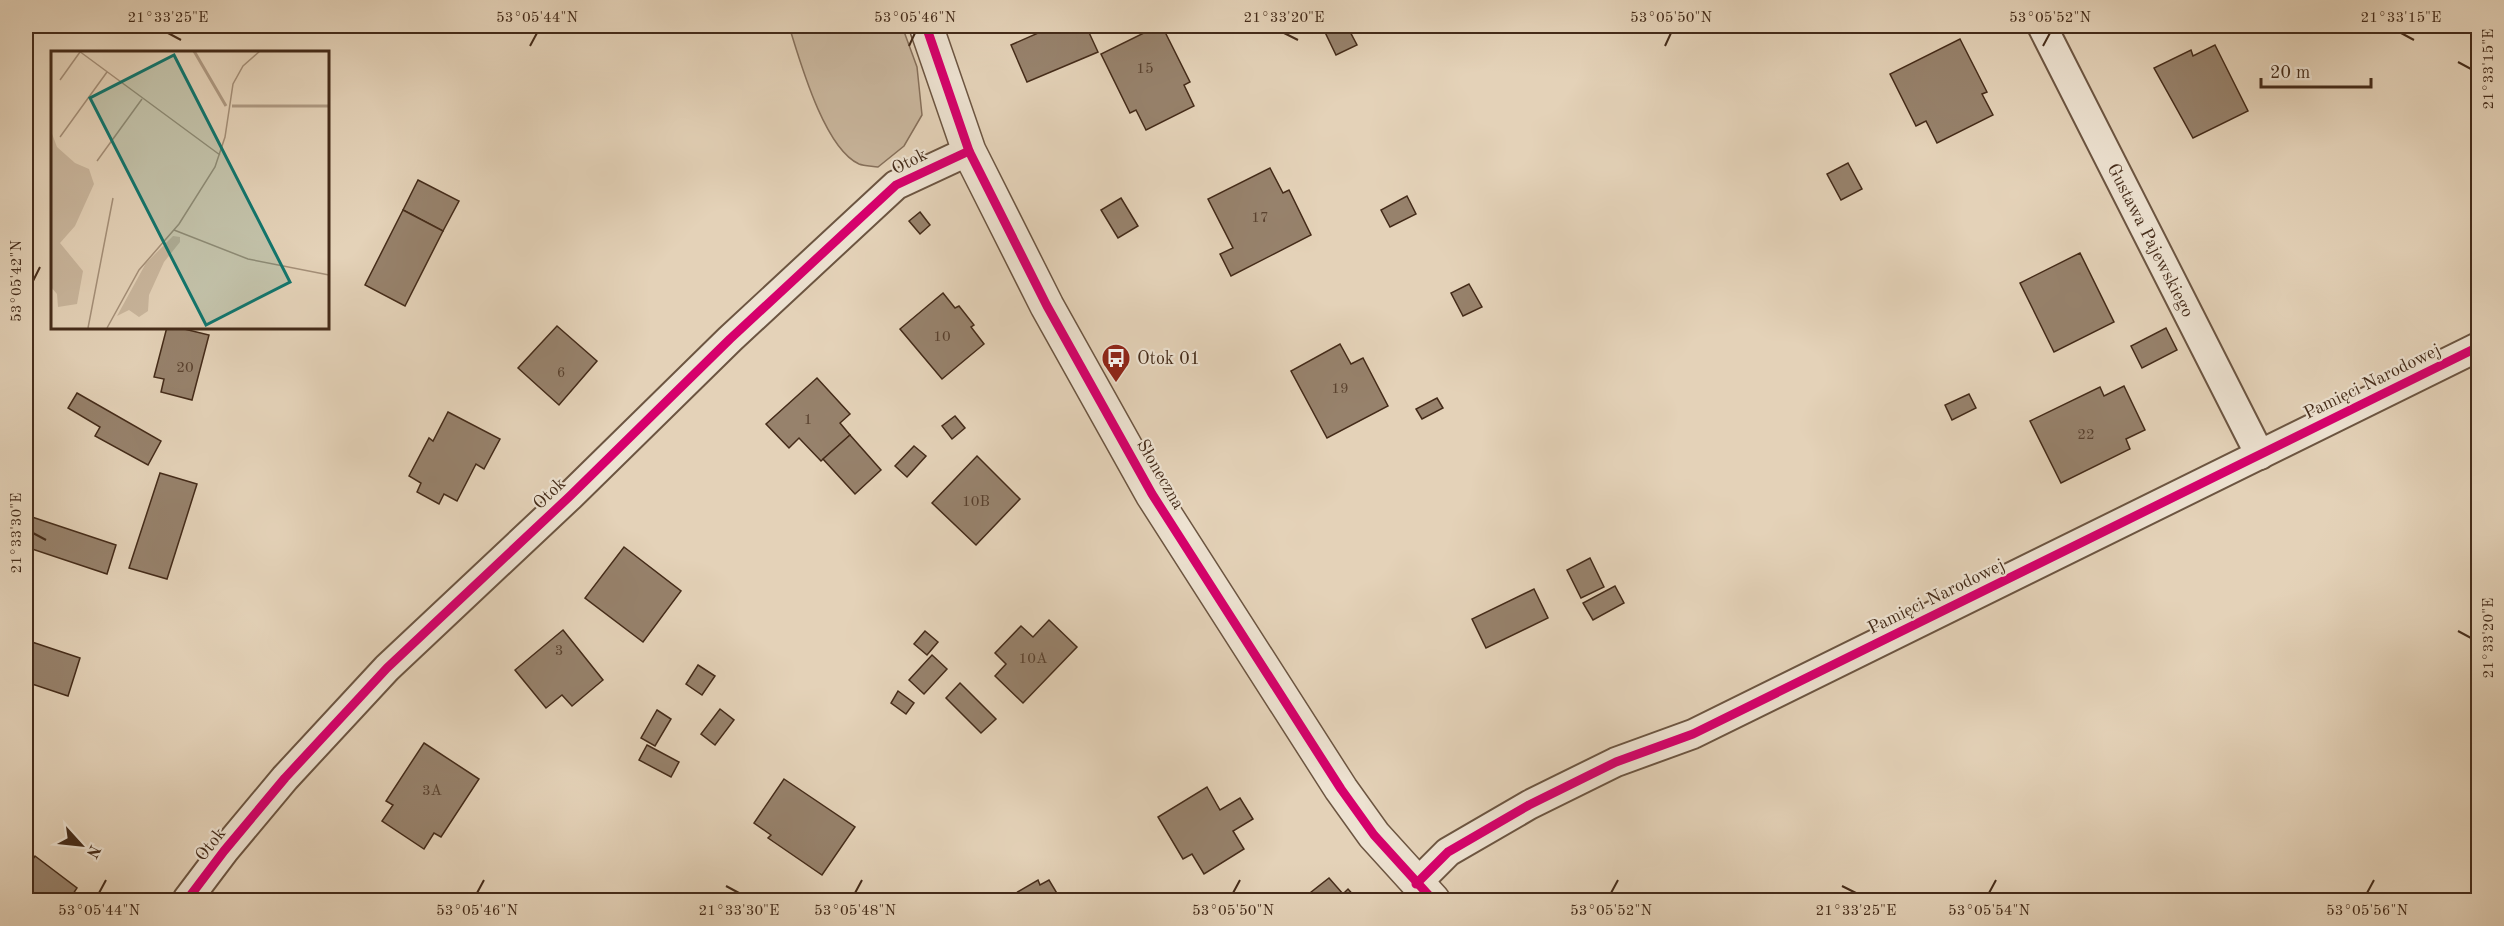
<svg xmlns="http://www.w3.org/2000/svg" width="2504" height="926" viewBox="0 0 2504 926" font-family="'Old Standard TT',serif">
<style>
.green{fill:#c9b69d;stroke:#86705b;stroke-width:1.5}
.building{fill:#97826c;stroke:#442b19;stroke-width:1.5}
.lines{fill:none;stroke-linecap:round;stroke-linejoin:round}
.minor-casing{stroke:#6c5541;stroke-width:32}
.tertiary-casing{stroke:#6c5541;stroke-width:36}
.minor{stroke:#ede2d1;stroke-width:28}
.tertiary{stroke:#ede2d1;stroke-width:33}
.cycleway-casing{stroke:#ede2d1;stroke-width:13}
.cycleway{stroke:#d6006c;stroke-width:9}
.ticks{fill:none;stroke:#442b19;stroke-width:2}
.labels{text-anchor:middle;stroke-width:4.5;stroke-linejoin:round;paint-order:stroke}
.number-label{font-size:15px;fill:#59412e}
.street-label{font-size:18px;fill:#442b19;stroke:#ede2d1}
.poi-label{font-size:18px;fill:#442b19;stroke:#ede2d1;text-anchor:start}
.inset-river{fill:none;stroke:#ae9982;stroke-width:3}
.inset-road{fill:none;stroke:#a48f78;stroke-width:1.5}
.view{fill:#0f766e;fill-opacity:0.15;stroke:#0f766e;stroke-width:3}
.inset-edge{fill:none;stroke:#442b19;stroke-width:3}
.neatline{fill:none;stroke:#442b19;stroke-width:2}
.ticks-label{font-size:15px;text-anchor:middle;fill:#442b19}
</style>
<rect width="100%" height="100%" fill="#e4d2b8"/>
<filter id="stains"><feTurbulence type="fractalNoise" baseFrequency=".00333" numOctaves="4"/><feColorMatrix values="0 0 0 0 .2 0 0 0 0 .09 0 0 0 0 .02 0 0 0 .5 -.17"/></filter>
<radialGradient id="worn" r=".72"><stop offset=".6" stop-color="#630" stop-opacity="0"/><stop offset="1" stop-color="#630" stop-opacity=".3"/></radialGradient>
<!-- green -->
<path class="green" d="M789,26H902L917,67L922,115L904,146L878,167C872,166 864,166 859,164C824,148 800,61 789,26Z"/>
<!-- building -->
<g class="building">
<polygon points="1054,26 1086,26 1098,52 1027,82 1011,45"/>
<polygon points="1158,26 1162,26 1190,82 1184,85 1194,106 1146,130 1136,110 1130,113 1101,54"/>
<polygon points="1322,26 1347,26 1357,45 1336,55"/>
<polygon points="1960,39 1987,92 1982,94 1993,115 1937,143 1926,121 1916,126 1890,74"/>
<polygon points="2215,45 2248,111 2193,138 2154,68 2191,50 2193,56"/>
<polygon points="1848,163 1862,189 1841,200 1827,174"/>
<polygon points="1270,168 1283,193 1289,190 1311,235 1231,276 1220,254 1233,248 1208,199"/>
<polygon points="418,180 459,201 443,231 403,210"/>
<polygon points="1407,196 1416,214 1390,227 1381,210"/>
<polygon points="1121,198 1138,226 1118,238 1101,210"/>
<polygon points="403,210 443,231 405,306 365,285"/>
<polygon points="920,212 930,225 920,234 909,221"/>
<polygon points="2080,253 2114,322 2054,352 2020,283"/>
<polygon points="1469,284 1482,307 1463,316 1451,293"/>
<polygon points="943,293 955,308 959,306 974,325 971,327 984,344 942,379 900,329"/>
<polygon points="557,326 597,361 559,405 518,368"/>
<polygon points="167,327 176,327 209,335 192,400 161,392 164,379 154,377"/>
<polygon points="2166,328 2177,350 2142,368 2131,346"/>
<polygon points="1340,344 1351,364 1363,358 1388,406 1327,438 1291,371"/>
<polygon points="817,378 850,414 840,423 850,435 821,461 799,438 789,448 766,424"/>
<polygon points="2124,386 2145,430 2126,439 2130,449 2061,483 2030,421 2100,387 2104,396"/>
<polygon points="77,393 161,441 148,465 95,436 100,427 68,408"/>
<polygon points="1969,394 1976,408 1952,420 1945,405"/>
<polygon points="1437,398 1443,408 1422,419 1416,409"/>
<polygon points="448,412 500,439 484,469 476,464 457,501 444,494 439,504 417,492 421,483 409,476 429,438 433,441"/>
<polygon points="955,416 965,428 952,439 942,426"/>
<polygon points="850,435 881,470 855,494 823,459"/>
<polygon points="914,446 926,456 907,477 895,466"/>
<polygon points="977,456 1020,499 976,545 932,503"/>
<polygon points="160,473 197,484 167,579 129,568"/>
<polygon points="26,515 116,545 107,574 26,547"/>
<polygon points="624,547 681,591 643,642 585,598"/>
<polygon points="1590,558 1604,587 1581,598 1567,570"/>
<polygon points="1615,586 1624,603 1593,620 1583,603"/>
<polygon points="1534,589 1548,618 1486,648 1472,619"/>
<polygon points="1049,620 1077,647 1023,703 995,676 1006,664 995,653 1021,626 1033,637"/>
<polygon points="563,630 603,680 572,706 562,695 546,708 515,670"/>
<polygon points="925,631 938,642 927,655 914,644"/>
<polygon points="26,640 80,658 68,696 26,682"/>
<polygon points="932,655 947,669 924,694 909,680"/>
<polygon points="698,665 715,676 702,695 686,684"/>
<polygon points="960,683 996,719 981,733 946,698"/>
<polygon points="898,691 914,703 906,714 891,703"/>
<polygon points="720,709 734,720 715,745 701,734"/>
<polygon points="657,710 671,719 655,746 641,738"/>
<polygon points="424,743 479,779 441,837 434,833 424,849 382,821 393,805 386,801"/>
<polygon points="647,745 679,762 671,777 639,760"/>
<polygon points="784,779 855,827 822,875 768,838 771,835 754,823"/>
<polygon points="1207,787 1220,810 1240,798 1253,819 1233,831 1244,849 1204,874 1192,854 1183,859 1158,817"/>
<polygon points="35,856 77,888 69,900 26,900 26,869"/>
<polygon points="1329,878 1343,894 1348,889 1358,900 1301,900"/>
<polygon points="1038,880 1040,885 1049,880 1061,900 1004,900"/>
</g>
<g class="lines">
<!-- minor casing -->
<g class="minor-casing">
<g id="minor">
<polyline points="2042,26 2260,455"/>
<polyline points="1416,884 1448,852 1529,805 1616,762 1693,734 2478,347"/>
<polyline points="187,900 224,851 285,778 387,668 570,496 730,339 896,185 969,151"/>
</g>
</g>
<!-- tertiary casing -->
<g class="tertiary-casing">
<polyline id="tertiary" points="926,26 969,151 1047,306 1152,494 1341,789 1374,835 1433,900"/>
</g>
<!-- minor -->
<use href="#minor" class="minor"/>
<!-- tertiary -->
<use href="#tertiary" class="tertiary"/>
<!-- cycleway casing -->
<g class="cycleway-casing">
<g id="cycleway">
<polyline points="926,26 969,151 1047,306 1152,494 1341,789 1374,835 1433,900"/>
<polyline points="1416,884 1448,852 1529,805 1616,762 1693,734 2478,347"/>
<polyline points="187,900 224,851 285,778 387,668 570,496 730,339 896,185 969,151"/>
</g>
</g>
<!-- cycleway -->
<use href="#cycleway" class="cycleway"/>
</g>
<!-- ticks -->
<path class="ticks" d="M168,33L181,40M1284,33L1298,40M2401,33L2414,40M530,46L537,33M909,46L915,33M1665,46L1671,33M2043,46L2050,33M2458,62L2471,69M33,281L40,267M33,533L46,540M2458,631L2471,638M726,886L739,893M1842,886L1856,893M99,893L106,880M477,893L484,880M855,893L862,880M1233,893L1240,880M1611,893L1618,880M1989,893L1996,880M2367,893L2374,880"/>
<!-- icons -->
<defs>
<g id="bus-pin" transform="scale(1.5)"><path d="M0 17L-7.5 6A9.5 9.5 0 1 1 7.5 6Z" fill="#8f2418" stroke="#ede2d1"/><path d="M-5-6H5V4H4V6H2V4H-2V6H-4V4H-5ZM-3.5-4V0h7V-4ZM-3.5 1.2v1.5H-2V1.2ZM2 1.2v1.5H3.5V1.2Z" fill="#fff"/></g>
</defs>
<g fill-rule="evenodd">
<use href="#bus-pin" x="1116" y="358"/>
</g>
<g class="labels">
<!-- number labels -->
<g class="number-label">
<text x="1145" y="73">15</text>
<text x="1260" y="222">17</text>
<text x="942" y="341">10</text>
<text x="185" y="372">20</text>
<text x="561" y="377">6</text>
<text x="1340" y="393">19</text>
<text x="808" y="424">1</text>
<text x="2086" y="439">22</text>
<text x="976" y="506">10B</text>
<text x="559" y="655">3</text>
<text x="1033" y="663">10A</text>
<text x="432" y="795">3A</text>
</g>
<!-- street labels -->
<g class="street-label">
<text transform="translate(909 161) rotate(-27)" y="6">Otok</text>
<text transform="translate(2151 240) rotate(63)" y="6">Gustawa Pajewskiego</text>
<text transform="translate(2372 381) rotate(-26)" y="6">Pamięci Narodowej</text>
<text transform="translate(1161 474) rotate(60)" y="6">Słoneczna</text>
<text transform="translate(549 493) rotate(-44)" y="6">Otok</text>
<text transform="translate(1936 596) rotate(-26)" y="6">Pamięci Narodowej</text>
<text transform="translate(210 844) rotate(-52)" y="6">Otok</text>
</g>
<!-- poi labels -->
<g class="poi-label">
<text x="1137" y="364">Otok 01</text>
</g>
</g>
<!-- overview -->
<g transform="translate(51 51)">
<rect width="278" height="278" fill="#e4d2b8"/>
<path d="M0,80L6,96L24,112L38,118L43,133L24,175L9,192L32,220L26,253L7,256L6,243L0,236ZM122,185L129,186V191L113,211L98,244L97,260L88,266L78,259L66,265L95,212Z" fill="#c9b69d"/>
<path class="inset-river" d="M143,0L175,55M181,55H278"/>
<path class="inset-road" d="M28,0L169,104M9,29L29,1M9,86L56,21M46,110L91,48M123,179L197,208L278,224M37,277L62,147M56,277L88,219L128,173L164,116L174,86L182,33L192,15L209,0"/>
<path class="view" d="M123,4L239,231L155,274L39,47Z"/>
<rect width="278" height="278" class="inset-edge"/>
</g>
<!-- margin -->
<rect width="2504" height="926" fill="none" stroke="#e4d2b8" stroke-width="66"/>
<!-- north arrow -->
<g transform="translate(81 845) rotate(117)" stroke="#ede2d1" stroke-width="4.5" paint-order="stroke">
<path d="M0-4.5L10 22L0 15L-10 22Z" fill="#442b19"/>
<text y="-9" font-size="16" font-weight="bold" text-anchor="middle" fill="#442b19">N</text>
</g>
<!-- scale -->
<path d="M2261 78v9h110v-9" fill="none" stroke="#442b19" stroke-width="3"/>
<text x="2270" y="78" font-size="18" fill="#442b19" stroke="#ede2d1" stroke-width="4.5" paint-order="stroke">20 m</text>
<rect x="33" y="33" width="2438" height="860" class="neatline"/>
<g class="ticks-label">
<text x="168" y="22">21°33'25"E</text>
<text x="537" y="22">53°05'44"N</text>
<text x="915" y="22">53°05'46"N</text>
<text x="1284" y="22">21°33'20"E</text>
<text x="1671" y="22">53°05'50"N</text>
<text x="2050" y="22">53°05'52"N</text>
<text x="2401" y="22">21°33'15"E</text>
<text transform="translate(2488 69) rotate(-90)" y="5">21°33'15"E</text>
<text transform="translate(16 281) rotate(-90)" y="5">53°05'42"N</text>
<text transform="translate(16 533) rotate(-90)" y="5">21°33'30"E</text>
<text transform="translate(2488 638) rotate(-90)" y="5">21°33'20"E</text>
<text x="99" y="915">53°05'44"N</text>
<text x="477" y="915">53°05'46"N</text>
<text x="739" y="915">21°33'30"E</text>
<text x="855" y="915">53°05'48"N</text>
<text x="1233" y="915">53°05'50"N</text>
<text x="1611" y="915">53°05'52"N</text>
<text x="1856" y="915">21°33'25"E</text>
<text x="1989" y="915">53°05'54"N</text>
<text x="2367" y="915">53°05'56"N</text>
</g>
<rect width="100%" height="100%" filter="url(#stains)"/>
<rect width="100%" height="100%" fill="url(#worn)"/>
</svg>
